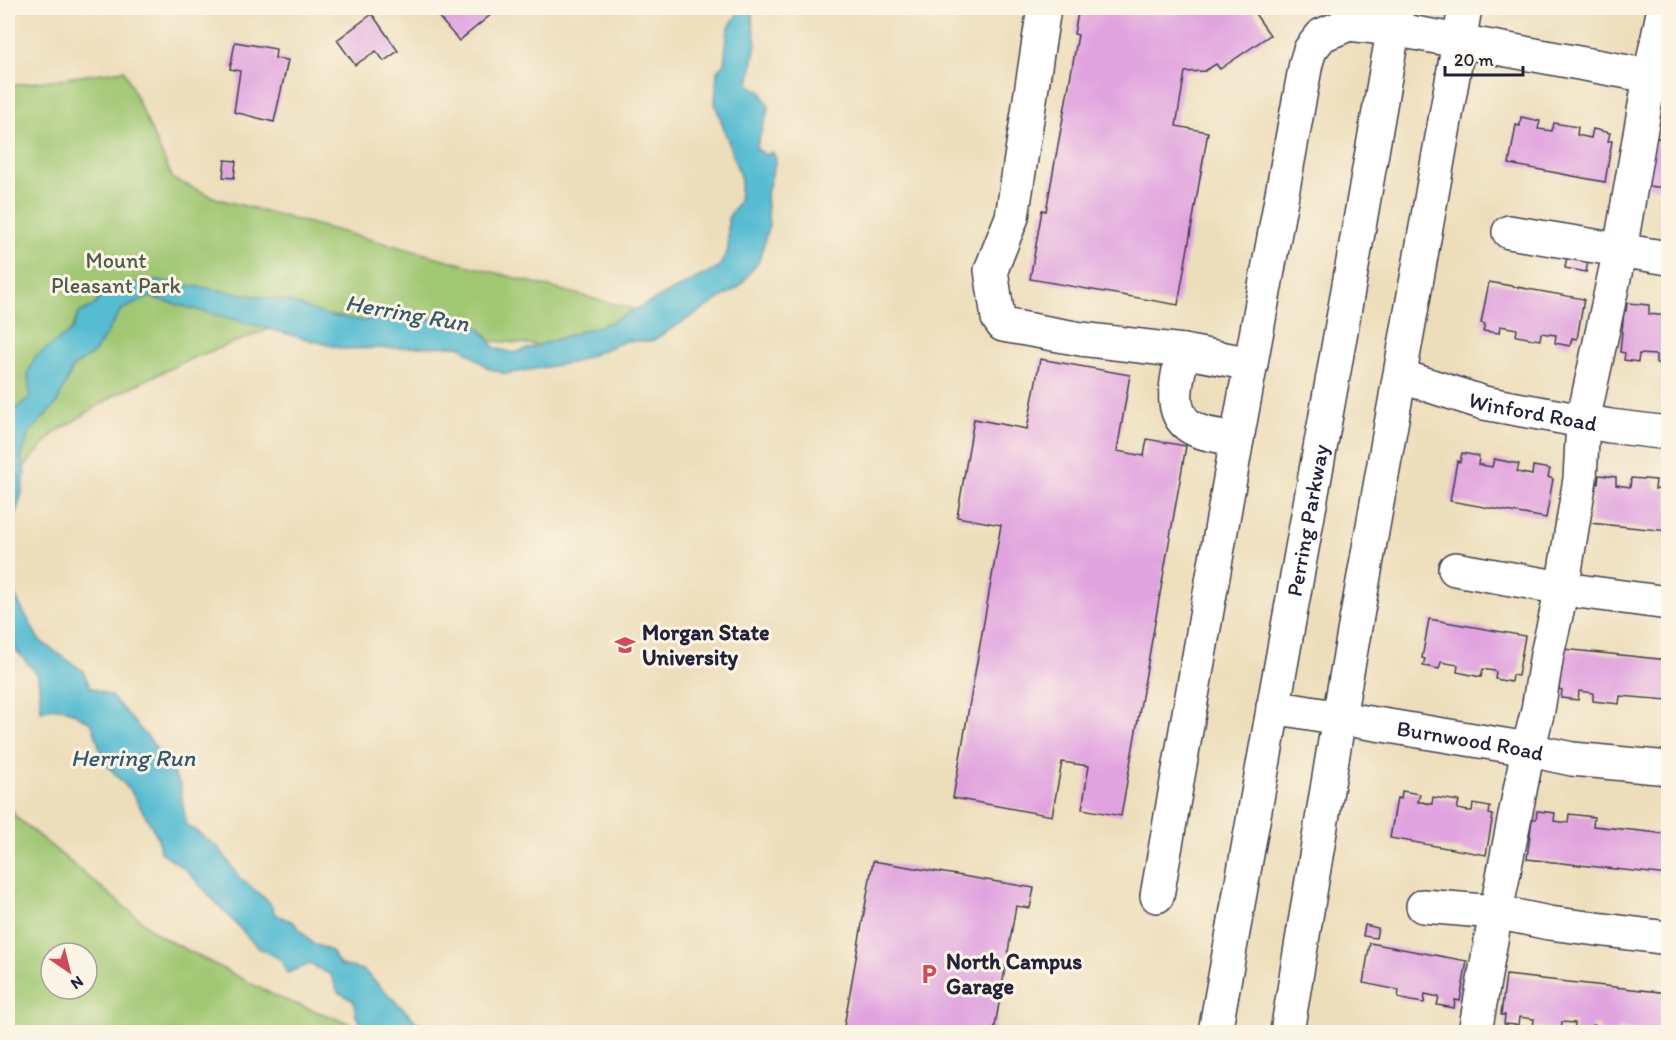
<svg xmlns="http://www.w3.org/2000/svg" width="1676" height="1040" viewBox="0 0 1676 1040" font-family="Itim,sans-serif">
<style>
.green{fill:#a0c772;stroke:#617456;stroke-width:1.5;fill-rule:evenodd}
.water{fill:#55bcd2;stroke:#3c6f86;stroke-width:1.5}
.building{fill:#e0a3df}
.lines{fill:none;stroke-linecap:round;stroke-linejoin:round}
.minor-casing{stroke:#403e4e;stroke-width:36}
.major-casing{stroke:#403e4e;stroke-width:36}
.minor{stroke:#fff;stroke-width:33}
.major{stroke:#fff;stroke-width:33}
.labels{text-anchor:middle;stroke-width:6;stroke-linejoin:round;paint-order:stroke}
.park-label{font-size:22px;fill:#4e5c4e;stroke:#fcf5e5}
.street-label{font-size:22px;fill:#22223b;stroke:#fcf5e5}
.poi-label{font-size:22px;font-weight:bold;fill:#22223b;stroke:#fcf5e5;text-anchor:start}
.water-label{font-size:24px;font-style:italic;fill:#345870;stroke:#fcf5e5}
</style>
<rect width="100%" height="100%" fill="#fcf5e5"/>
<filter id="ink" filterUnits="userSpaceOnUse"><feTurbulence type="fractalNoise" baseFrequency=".0167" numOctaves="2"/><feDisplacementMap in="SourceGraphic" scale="12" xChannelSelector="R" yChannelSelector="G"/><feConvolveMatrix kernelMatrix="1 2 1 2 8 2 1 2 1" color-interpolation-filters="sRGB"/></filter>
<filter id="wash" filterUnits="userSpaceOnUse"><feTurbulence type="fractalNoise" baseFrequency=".008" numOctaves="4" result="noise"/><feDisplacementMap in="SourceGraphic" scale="24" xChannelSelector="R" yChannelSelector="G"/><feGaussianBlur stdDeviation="1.35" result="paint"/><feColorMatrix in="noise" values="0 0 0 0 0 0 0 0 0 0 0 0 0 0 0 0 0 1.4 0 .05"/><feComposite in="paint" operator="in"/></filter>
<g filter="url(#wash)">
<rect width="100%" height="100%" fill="#eddebb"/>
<!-- green -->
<g class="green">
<polygon points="124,70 173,179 218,199 644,312 578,348 283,324 188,360 115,395 53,434 8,486 8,86"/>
<path d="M8,804L16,817L160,936L277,997L373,1032H8ZM51,953H87V989H51Z"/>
</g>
<!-- water -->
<g class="water">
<polygon points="738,8 754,8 752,20 756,43 749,84 761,92 769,107 756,148 765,155 773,152 776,159 766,197 769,225 759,261 739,287 652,341 625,341 575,362 506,374 488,368 460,346 344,349 149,297 121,310 95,352 73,367 57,403 29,433 21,458 25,473 21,496 8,541 8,415 30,397 28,373 35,357 71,331 79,313 95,305 108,286 161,281 287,301 326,315 365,321 399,310 419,318 480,328 495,348 514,353 611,322 719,267 728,250 728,218 739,201 741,179 715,103 717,71 724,63 728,29 739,11"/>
<path d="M8,559L13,592L39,640L83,671L90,687L111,696L151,741L180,784L186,824L219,848L239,877L269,902L276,915L293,922L312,943L331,951L340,965L363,970L421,1026L438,1032H380L365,1029L356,1016L354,1001L338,992L331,975L310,964L287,973L280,959L257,947L186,870L160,851L158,837L132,793L104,761L92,724C73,713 63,702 41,711L38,675L15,649L12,634L8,626Z"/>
</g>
<g id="blocks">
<!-- building -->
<g class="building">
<polygon points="431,8 499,8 459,41"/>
<polygon points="1079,8 1195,8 1195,10 1197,11 1201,8 1251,8 1270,35 1220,69 1216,64 1205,71 1185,72 1176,126 1208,132 1178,305 1030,279 1042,210 1046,211 1078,35 1074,34"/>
<polygon points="372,14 398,51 384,61 376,51 355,65 337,40"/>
<polygon points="235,42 276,49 275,58 288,60 274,122 234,112 240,71 230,69"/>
<polygon points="1521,117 1540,121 1538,129 1552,131 1554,123 1578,127 1577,135 1591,138 1593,129 1610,133 1608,141 1612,141 1605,182 1509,164 1516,125 1520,126"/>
<polygon points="1656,138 1668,139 1668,188 1647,186 1651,146 1655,147"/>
<polygon points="225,160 236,161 234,178 223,177"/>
<polygon points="1569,245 1590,248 1586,272 1565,268"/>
<polygon points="1489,282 1584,299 1577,339 1572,338 1570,346 1555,343 1556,335 1541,333 1540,340 1516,336 1517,329 1506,327 1500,326 1499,333 1483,331 1485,324 1481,323"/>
<polygon points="1627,303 1649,305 1649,314 1668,316 1668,364 1656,363 1656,355 1639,354 1638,362 1624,360 1625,353 1620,352 1624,311 1626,311"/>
<polygon points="1040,359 1130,375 1117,451 1144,456 1147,439 1186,446 1121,816 1082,809 1089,766 1062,762 1052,816 953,798 1001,525 957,517 974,419 1027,429"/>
<polygon points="1462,453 1479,456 1478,465 1481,465 1492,467 1494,459 1519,464 1517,472 1532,475 1533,466 1550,469 1548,477 1553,479 1546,518 1450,501 1457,461 1460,462"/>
<polygon points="1599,475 1616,477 1616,485 1630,487 1631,478 1656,480 1655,489 1668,490 1668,531 1590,523 1594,484 1598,484"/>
<polygon points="1429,619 1525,636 1518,676 1512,675 1511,682 1495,679 1496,672 1494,671 1483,669 1481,677 1457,672 1458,665 1441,662 1439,669 1423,666 1425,659 1422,658"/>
<polygon points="1563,649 1668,660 1668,700 1620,696 1619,704 1593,701 1593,693 1579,691 1578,700 1561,698 1562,690 1559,689"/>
<polygon points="1402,791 1420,794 1418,802 1421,802 1432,804 1433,797 1459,801 1457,809 1468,811 1472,811 1473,804 1490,807 1489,814 1493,815 1486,855 1390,838 1397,798 1401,799"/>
<polygon points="1537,811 1555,813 1554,821 1568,823 1569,814 1594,817 1593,826 1650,832 1663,834 1664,825 1668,826 1668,875 1527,859 1532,819 1536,819"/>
<polygon points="873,861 1034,888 1030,908 1016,906 994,1032 843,1032"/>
<polygon points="1365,925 1378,928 1376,938 1363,936"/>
<polygon points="1370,943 1467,961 1460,1001 1455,1000 1454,1008 1437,1005 1439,997 1434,996 1425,994 1424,1003 1411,1001 1398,998 1399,990 1363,983"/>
<polygon points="1506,975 1668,993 1668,1032 1632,1032 1632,1030 1619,1028 1618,1032 1599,1032 1600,1026 1593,1025 1592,1032 1574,1032 1575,1023 1562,1022 1561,1030 1533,1027 1534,1019 1519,1017 1518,1025 1504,1024 1505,1015 1501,1015"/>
</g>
</g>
</g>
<g filter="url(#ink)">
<use href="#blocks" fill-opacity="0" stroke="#403e4e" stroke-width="1.5"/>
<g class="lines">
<!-- minor casing -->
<g class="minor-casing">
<g id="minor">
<polyline points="1044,8 1012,217 991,270 998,318 1003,325 1081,339 1183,351 1251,364"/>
<polyline points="1509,232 1668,258"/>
<path d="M1183,351C1178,377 1164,416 1196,430C1209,436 1224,436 1237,439"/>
<path id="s1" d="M1400,376L1484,403L1610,426L1668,433"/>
<polyline points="1455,569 1585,592 1668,603"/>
<path id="s2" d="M1273,707L1510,746L1572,759L1668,768"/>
<polyline points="1157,896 1237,439 1306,63 1310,50 1322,35 1349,24 1393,29 1650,76 1668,81"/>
<polyline points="1423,906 1496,912 1549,923 1668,938"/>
<polyline points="1475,1032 1496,912 1528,750 1538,710 1547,654 1562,589 1580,479 1583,421 1620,250 1650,76 1664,8"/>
</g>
</g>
<!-- major casing -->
<g class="major-casing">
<g id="major">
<path id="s3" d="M1215,1032L1335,365L1397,8"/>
<polyline points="1287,1032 1339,717 1465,8"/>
</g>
</g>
<!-- minor -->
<use href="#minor" class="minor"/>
<!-- major -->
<use href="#major" class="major"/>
</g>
</g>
<!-- icons -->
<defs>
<g id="university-bare" transform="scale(1.62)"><path d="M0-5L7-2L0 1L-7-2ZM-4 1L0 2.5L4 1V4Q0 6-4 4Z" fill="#d1495b" stroke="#fcf5e5" stroke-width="2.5" paint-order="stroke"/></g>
<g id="parking-bare" transform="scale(1.62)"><path d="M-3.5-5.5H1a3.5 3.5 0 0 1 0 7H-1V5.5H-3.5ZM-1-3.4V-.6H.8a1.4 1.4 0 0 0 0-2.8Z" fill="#d1495b" stroke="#fcf5e5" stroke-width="2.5" paint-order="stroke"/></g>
</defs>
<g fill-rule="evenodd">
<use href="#university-bare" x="625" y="645"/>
<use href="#parking-bare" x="929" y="974"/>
</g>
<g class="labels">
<!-- park labels -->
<g class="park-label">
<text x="116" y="268">Mount<tspan x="116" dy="25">Pleasant Park</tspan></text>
</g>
<!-- street labels -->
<g class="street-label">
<text dy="8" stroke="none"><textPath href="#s1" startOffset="138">Winford Road</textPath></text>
<text dy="8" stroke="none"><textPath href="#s3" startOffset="520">Perring Parkway</textPath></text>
<text dy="8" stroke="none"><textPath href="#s2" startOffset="200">Burnwood Road</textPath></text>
</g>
<!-- poi labels -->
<g class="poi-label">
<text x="642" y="640">Morgan State<tspan x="642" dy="25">University</tspan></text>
<text x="946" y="969">North Campus<tspan x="946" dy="25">Garage</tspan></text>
</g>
<!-- water labels -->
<g class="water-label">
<text transform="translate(407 313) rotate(10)" y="8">Herring Run</text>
<text x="133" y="766">Herring Run</text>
</g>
</g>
<!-- margin -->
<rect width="1676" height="1040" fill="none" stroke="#fcf5e5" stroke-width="30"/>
<!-- north arrow -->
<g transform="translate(69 971) rotate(145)"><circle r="28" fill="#fcf5e5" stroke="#a5a1a1" stroke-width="1.5"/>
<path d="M0-4.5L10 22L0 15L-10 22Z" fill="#d1495b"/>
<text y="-9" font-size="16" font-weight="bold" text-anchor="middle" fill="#22223b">N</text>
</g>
<!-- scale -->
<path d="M1445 66v9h78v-9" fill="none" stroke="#22223b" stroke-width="3"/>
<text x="1454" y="66" font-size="18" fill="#22223b" stroke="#fcf5e5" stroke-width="4.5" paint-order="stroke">20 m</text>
</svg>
